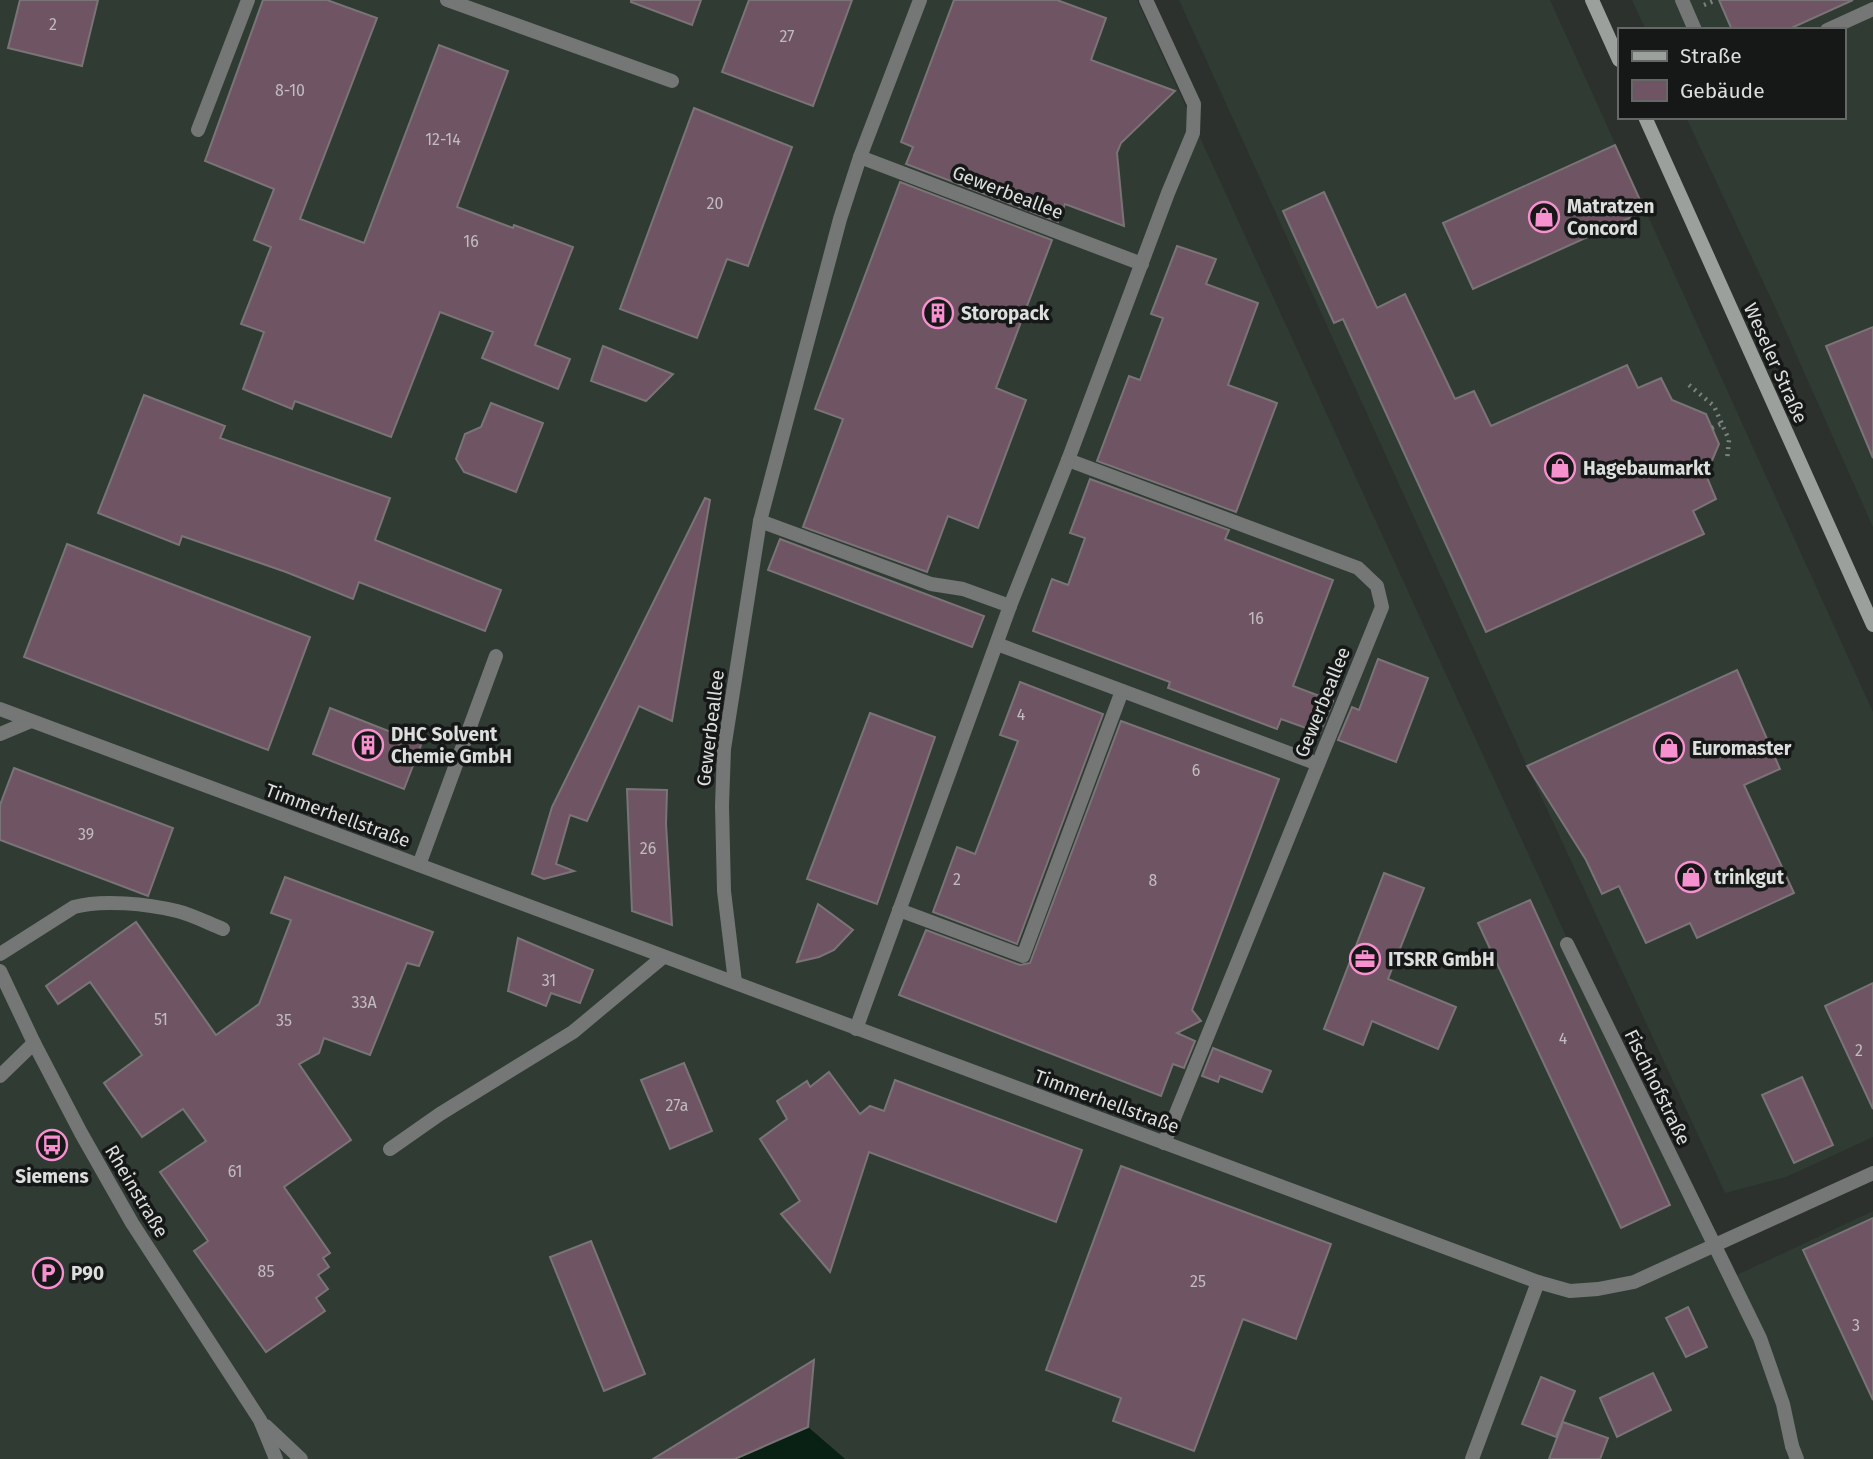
<svg xmlns="http://www.w3.org/2000/svg" width="1873" height="1459" viewBox="0 0 1873 1459" font-family="'Fira Sans',sans-serif">
<style>
.built{fill:#303b34}
.water{fill:#092114}
.building{fill:#6f5564;stroke:#7a7477;stroke-width:2}
.lines{fill:none;stroke-linecap:round;stroke-linejoin:round}
.path{stroke:#7e827f;stroke-width:4.5;stroke-dasharray:2 5;stroke-linecap:butt}
.lane{stroke:#747775;stroke-width:14}
.street{stroke:#747775;stroke-width:14}
.secondary{stroke:#9ba09d;stroke-width:14}
.labels{text-anchor:middle;stroke-width:7;stroke-linejoin:round;paint-order:stroke}
.number-label{font-size:16px;fill:#c1bcbf}
.street-label{font-size:19px;fill:#dcdfdd;stroke:#161817}
.poi-label{font-size:19px;font-weight:bold;fill:#dcdfdd;stroke:#161817;text-anchor:start}
</style>
<rect width="100%" height="100%" fill="#2c312d"/>
<!-- built -->
<g class="built">
<polygon points="0,0 1137,0 1724,1281 1873,1211 1873,1459 845,1459 808,1427 735,1459 0,1459"/>
<polygon points="1179,0 1550,0 1873,712 1873,1137 1786,1177 1725,1193 1527,766"/>
<polygon points="1632,0 1873,0 1873,527 1775,307 1686,117 1843,117 1843,30 1646,30"/>
</g>
<!-- water -->
<polygon class="water" points="808,1427 845,1459 735,1459 738,1457"/>
<!-- building -->
<g class="building">
<polygon points="20,0 98,0 82,66 8,48"/>
<polygon points="263,0 327,0 377,18 300,219 364,243 439,45 508,71 457,207 513,228 514,225 573,247 535,345 570,359 558,389 482,358 493,332 440,312 391,437 295,401 292,409 243,389 264,332 241,324 271,247 254,240 274,189 205,161"/>
<polygon points="631,0 701,0 692,25 631,2"/>
<polygon points="749,0 852,0 813,106 722,72"/>
<polygon points="954,0 1057,0 1106,18 1091,60 1175,91 1121,143 1117,153 1124,226 1065,204 1058,222 906,164 913,147 901,142"/>
<polygon points="1719,0 1853,0 1787,30 1732,30"/>
<polygon points="694,108 792,147 748,266 727,259 697,338 620,309"/>
<polygon points="1615,145 1645,211 1473,289 1443,223"/>
<polygon points="900,182 1052,240 996,388 1026,400 978,528 948,516 927,572 803,527 843,419 815,409"/>
<polygon points="1324,192 1377,308 1405,294 1455,399 1474,391 1491,426 1627,365 1638,388 1661,378 1672,400 1706,414 1719,444 1706,475 1716,499 1693,511 1704,534 1486,632 1343,319 1334,323 1283,211"/>
<polygon points="1177,246 1216,259 1206,284 1258,303 1228,385 1277,403 1236,512 1097,461 1129,376 1140,380 1163,318 1151,314"/>
<polygon points="1873,327 1873,458 1826,346"/>
<polygon points="603,346 673,374 646,401 591,381"/>
<polygon points="144,395 225,426 220,438 390,498 375,540 501,590 485,631 359,582 353,599 286,572 182,536 179,545 98,513"/>
<polygon points="491,403 543,423 516,492 464,472 456,459 465,434 481,427"/>
<polygon points="1090,479 1229,530 1225,539 1333,580 1293,686 1333,701 1320,733 1281,719 1277,729 1168,688 1170,682 1033,631 1052,579 1068,585 1085,538 1070,533"/>
<polygon points="705,498 710,500 672,721 639,706 587,821 570,815 556,864 574,871 544,879 532,874 552,807"/>
<polygon points="780,539 984,616 972,647 768,570"/>
<polygon points="67,544 310,637 268,750 24,657"/>
<polygon points="1378,659 1428,678 1396,762 1338,740 1352,707 1359,710"/>
<polygon points="1737,670 1780,769 1744,785 1794,893 1697,938 1690,923 1646,943 1619,886 1602,894 1586,860 1527,766"/>
<polygon points="1020,682 1103,714 1017,944 933,912 957,847 975,854 1018,741 1000,735"/>
<polygon points="330,708 401,736 404,729 424,737 404,789 313,754"/>
<polygon points="870,713 935,737 877,904 807,879"/>
<polygon points="1121,721 1279,779 1192,1010 1201,1021 1177,1033 1195,1041 1184,1068 1173,1064 1161,1096 899,995 926,930 1020,965 1030,963"/>
<polygon points="14,768 173,828 148,896 0,840 0,805"/>
<polygon points="627,789 667,790 666,824 672,925 632,911"/>
<polygon points="1384,873 1424,888 1388,979 1456,1007 1438,1049 1372,1021 1363,1045 1324,1029"/>
<polygon points="285,877 433,932 419,966 407,963 370,1055 324,1038 319,1053 299,1064 351,1140 284,1187 330,1253 323,1258 329,1267 318,1275 328,1289 316,1298 325,1311 266,1352 194,1251 208,1241 160,1172 206,1141 183,1109 142,1137 104,1083 142,1055 90,982 58,1004 46,986 136,922 216,1035 259,1004 291,920 271,913"/>
<polygon points="1530,900 1670,1205 1621,1228 1478,923"/>
<polygon points="818,904 853,930 834,950 819,957 797,962"/>
<polygon points="518,938 593,970 580,1003 551,993 546,1006 508,991"/>
<polygon points="1873,983 1873,1109 1825,1006"/>
<polygon points="1213,1048 1271,1071 1262,1092 1220,1076 1218,1082 1202,1076"/>
<polygon points="684,1063 712,1131 670,1149 641,1080"/>
<polygon points="829,1072 860,1114 870,1106 884,1111 895,1080 1082,1150 1056,1222 869,1152 830,1272 781,1214 800,1201 760,1139 787,1119 777,1101 807,1081 810,1087"/>
<polygon points="1802,1077 1833,1145 1794,1163 1762,1095"/>
<polygon points="1121,1166 1331,1244 1296,1339 1243,1319 1194,1451 1113,1421 1121,1398 1046,1370"/>
<polygon points="1873,1218 1873,1400 1803,1250"/>
<polygon points="591,1241 645,1374 604,1391 550,1257"/>
<polygon points="1688,1307 1707,1347 1686,1357 1666,1318"/>
<polygon points="814,1360 808,1427 735,1459 653,1459"/>
<polygon points="1653,1373 1671,1410 1617,1437 1600,1398"/>
<polygon points="1541,1377 1575,1391 1556,1437 1522,1424"/>
<polygon points="1563,1422 1608,1438 1600,1459 1549,1459"/>
</g>
<g class="lines">
<!-- path -->
<g class="path">
<polyline points="1704,5 1716,0"/>
<polyline points="1689,385 1714,406 1729,440 1727,461"/>
<polyline points="1712,428 1721,424"/>
</g>
<!-- lane -->
<g class="lane">
<polyline points="1682,0 1695,30"/>
<polyline points="1827,30 1873,9"/>
<polyline points="198,130 248,0"/>
<polyline points="1068,460 1358,568 1377,586 1382,607 1164,1143"/>
<polyline points="760,521 931,584 963,589 1010,606"/>
<polyline points="997,644 1318,764"/>
<polyline points="419,865 496,656"/>
<polyline points="899,910 1023,956 1122,691"/>
<path d="M0,954L74,907C102,899 148,904 177,911C193,915 208,923 223,929"/>
<polyline points="735,982 724,891 722,806 724,749 760,521 840,219 860,157"/>
<polyline points="0,1076 34,1043"/>
<polyline points="1792,1446 1797,1459"/>
</g>
<!-- street -->
<g class="street">
<polyline points="447,0 672,81"/>
<polyline points="920,0 860,157 1142,264"/>
<polyline points="0,709 1538,1282 1570,1291 1598,1289 1634,1282 1873,1173"/>
<polyline points="0,734 31,721"/>
<polyline points="1567,944 1760,1338 1783,1404 1792,1446"/>
<polyline points="0,971 34,1043 81,1133 132,1223 260,1420 276,1459"/>
<polyline points="856,1029 1010,606 1068,460 1168,193 1193,133 1194,104 1146,0"/>
<polyline points="390,1149 440,1114 573,1032 663,957"/>
<polyline points="266,1426 301,1459"/>
<polyline points="1472,1459 1538,1282"/>
</g>
<!-- secondary -->
<g class="secondary">
<polyline points="1592,0 1619,60"/>
<polyline points="1645,117 1873,625"/>
</g>
</g>
<!-- icons -->
<defs>
<g id="shop-ring" transform="scale(1.575)"><circle r="9.5" fill="#161817" stroke="#f790ce" stroke-width="1.5"/><path d="M-5-2.5h2.3a2.7 3.5 0 0 1 5.4 0H5L5.5 6h-11ZM-1.5-2.5h3a1.5 2.3 0 0 0-3 0Z" fill="#f790ce"/></g>
<g id="building-ring" transform="scale(1.575)"><circle r="9.5" fill="#161817" stroke="#f790ce" stroke-width="1.5"/><path d="M-4-6H4V6H1V3H-1V6H-4ZM-2.5-4.3h1.7v1.8h-1.7ZM.8-4.3h1.7v1.8H.8ZM-2.5-1h1.7V.8h-1.7ZM.8-1h1.7V.8H.8Z" fill="#f790ce"/></g>
<g id="office-ring" transform="scale(1.575)"><circle r="9.5" fill="#161817" stroke="#f790ce" stroke-width="1.5"/><path d="M-6-3h4V-5.5h4V-3h4V5H-6ZM-1-4.5V-3h2v-1.5ZM-6 0V1H6V0Z" fill="#f790ce"/></g>
<g id="bus-ring" transform="scale(1.575)"><circle r="9.5" fill="#161817" stroke="#f790ce" stroke-width="1.5"/><path d="M-5-6H5V4H4V6H2V4H-2V6H-4V4H-5ZM-3.5-4V0h7V-4ZM-3.5 1.2v1.5H-2V1.2ZM2 1.2v1.5H3.5V1.2Z" fill="#f790ce"/></g>
<g id="parking-ring" transform="scale(1.575)"><circle r="9.5" fill="#161817" stroke="#f790ce" stroke-width="1.5"/><path d="M-3.5-5.5H1a3.5 3.5 0 0 1 0 7H-1V5.5H-3.5ZM-1-3.4V-.6H.8a1.4 1.4 0 0 0 0-2.8Z" fill="#f790ce"/></g>
</defs>
<g fill-rule="evenodd">
<use href="#shop-ring" x="1544" y="217"/>
<use href="#building-ring" x="938" y="313"/>
<use href="#shop-ring" x="1560" y="468"/>
<use href="#building-ring" x="368" y="745"/>
<use href="#shop-ring" x="1669" y="748"/>
<use href="#shop-ring" x="1691" y="877"/>
<use href="#office-ring" x="1365" y="959"/>
<use href="#bus-ring" x="52" y="1145"/>
<use href="#parking-ring" x="48" y="1273"/>
</g>
<g class="labels">
<!-- number labels -->
<g class="number-label">
<text x="53" y="30">2</text>
<text x="787" y="42">27</text>
<text x="290" y="96">8-10</text>
<text x="443" y="145">12-14</text>
<text x="715" y="209">20</text>
<text x="471" y="247">16</text>
<text x="1256" y="624">16</text>
<text x="1021" y="720">4</text>
<text x="1196" y="776">6</text>
<text x="86" y="840">39</text>
<text x="648" y="854">26</text>
<text x="957" y="885">2</text>
<text x="1153" y="886">8</text>
<text x="549" y="986">31</text>
<text x="364" y="1008">33A</text>
<text x="161" y="1025">51</text>
<text x="284" y="1026">35</text>
<text x="1563" y="1044">4</text>
<text x="1859" y="1056">2</text>
<text x="677" y="1111">27a</text>
<text x="235" y="1177">61</text>
<text x="266" y="1277">85</text>
<text x="1198" y="1287">25</text>
<text x="1856" y="1331">3</text>
</g>
<!-- street labels -->
<g class="street-label">
<text transform="translate(1008 192) rotate(21)" y="7">Gewerbeallee</text>
<text transform="translate(1776 363) rotate(66)" y="7">Weseler Straße</text>
<text transform="translate(1322 702) rotate(-68)" y="7">Gewerbeallee</text>
<text transform="translate(710 728) rotate(-83)" y="7">Gewerbeallee</text>
<text transform="translate(338 815) rotate(20)" y="7">Timmerhellstraße</text>
<text transform="translate(1658 1087) rotate(64)" y="7">Fischhofstraße</text>
<text transform="translate(1107 1101) rotate(20)" y="7">Timmerhellstraße</text>
<text transform="translate(137 1191) rotate(59)" y="7">Rheinstraße</text>
</g>
<!-- poi labels -->
<g class="poi-label">
<text x="1567" y="213">Matratzen<tspan x="1567" dy="22">Concord</tspan></text>
<text x="961" y="320">Storopack</text>
<text x="1583" y="475">Hagebaumarkt</text>
<text x="391" y="741">DHC Solvent<tspan x="391" dy="22">Chemie GmbH</tspan></text>
<text x="1692" y="755">Euromaster</text>
<text x="1714" y="884">trinkgut</text>
<text x="1388" y="966">ITSRR GmbH</text>
<text x="52" y="1183" text-anchor="middle">Siemens</text>
<text x="71" y="1280">P90</text>
</g>
</g>
<!-- legend -->
<rect x="1618" y="28" width="228" height="91" fill="#161817" stroke="#656866" stroke-width="2"/>
<rect x="1632" y="51" width="35" height="10" fill="#9ba09d" stroke="#656866" stroke-width="2"/>
<text x="1680" y="63" font-size="21" fill="#dcdfdd">Straße</text>
<rect x="1632" y="80" width="35" height="21" fill="#6f5564" stroke="#656866" stroke-width="2"/>
<text x="1680" y="98" font-size="21" fill="#dcdfdd">Gebäude</text>
</svg>
